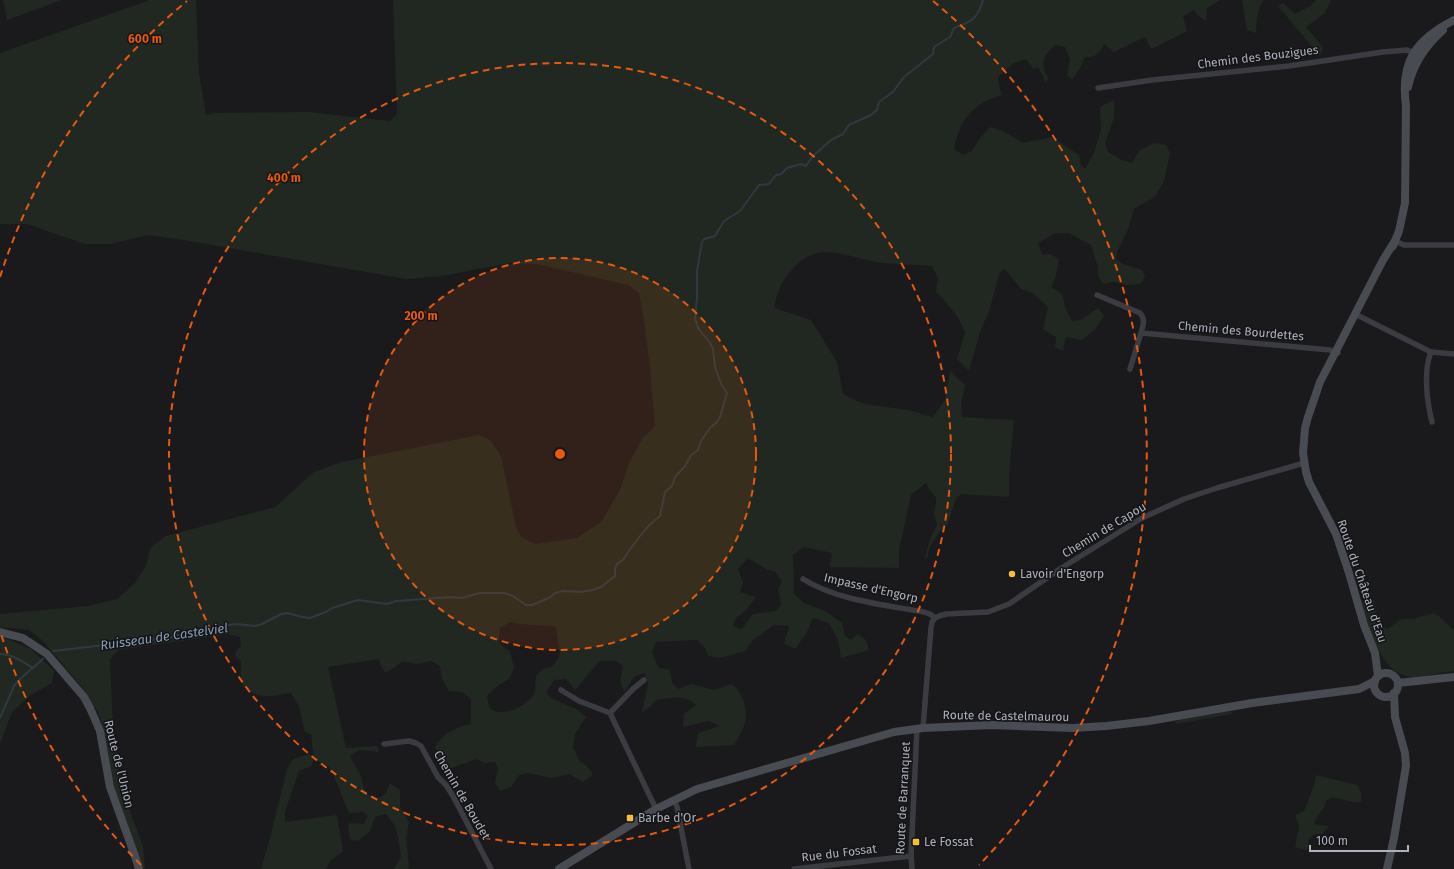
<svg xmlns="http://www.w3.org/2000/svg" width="1454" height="869" viewBox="0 0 1454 869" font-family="'Fira Sans',sans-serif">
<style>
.green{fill:#202821;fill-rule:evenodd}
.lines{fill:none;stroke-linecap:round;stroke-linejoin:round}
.stream{stroke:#303941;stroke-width:2}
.street{stroke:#3b3c42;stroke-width:5.5}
.secondary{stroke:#494b52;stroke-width:8}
.ring{fill:none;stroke:#e8590c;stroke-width:2;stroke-dasharray:7 5}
.poi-dot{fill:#f4be3b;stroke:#151518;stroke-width:1.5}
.labels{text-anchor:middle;stroke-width:3;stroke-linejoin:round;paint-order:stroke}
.street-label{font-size:12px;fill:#adb1bc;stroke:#151518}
.poi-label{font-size:12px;fill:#adb1bc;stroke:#151518;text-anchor:start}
.water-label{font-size:13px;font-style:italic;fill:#849db7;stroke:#151518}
.centre{fill:#e8590c;stroke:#151518;stroke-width:2}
.ring-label{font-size:12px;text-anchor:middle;font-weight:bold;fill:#e8590c;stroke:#151518;stroke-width:3;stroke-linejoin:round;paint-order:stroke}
</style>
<rect width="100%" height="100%" fill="#1a1a1d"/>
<!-- green -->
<g class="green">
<polygon points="3,0 62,0 7,20"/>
<path d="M150,0H196L199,73L206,115L214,113L308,112L390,121L397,114L393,0H1220L1207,8L1206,21L1197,15L1194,10L1183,16L1187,31L1151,49L1145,37L1114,52L1104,44C1099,54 1097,57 1085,57L1079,70L1072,79L1067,75L1070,59L1065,47L1055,45C1043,57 1040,62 1048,79L1045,82L1043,75L1038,68L1033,69L1026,59L1014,63L998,77L999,85L1002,95C972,104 960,119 954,149L963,155L972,151L980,138L990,127L1003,131L1023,143L1052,137L1079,155L1081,165L1085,169L1094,153L1101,129L1100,107L1114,100V118L1105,143L1108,152L1122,160L1132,163L1139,151L1154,143L1166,145L1170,153L1164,181L1155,197L1134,209L1128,229L1117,252L1116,259L1123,264L1142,270L1145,277L1140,284L1127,285L1113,282L1103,284L1098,276V267L1091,245L1069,233H1055L1038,243L1042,255L1050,254L1059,259L1056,276L1051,287L1062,294L1065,307L1072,321L1081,320L1098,308L1104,316L1095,329L1082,340L1066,337L1063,351L1055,348L1056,337L1043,329L1048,307L1033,293L1021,289L1005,269L1000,272L989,311L980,332L969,371L957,359L965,333C960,316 947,304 936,291L938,278L932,266C913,264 895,265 876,262C845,256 815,240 792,270C787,276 782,281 780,288C777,294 776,300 774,306L777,309L811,320L837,362L843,394C864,407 877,405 900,409C911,410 922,414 933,417L945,400L950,371L959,380L965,384L961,405L962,417L1014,420L1009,473V497L961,494L956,498L948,523L939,532L930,547L927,558H925L930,539L937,525L934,514L936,503V498L929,489L926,483L911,495L899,550V568L830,567L832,553L804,547L793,555L794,594L804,603L827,612L842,623L845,636L851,640L858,634L866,640L869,650L841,658L838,640L829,623L813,618L806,634L795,649L784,644L789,626L774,625L753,640L745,651L720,658L708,656L705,648L697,640L656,642L652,653L659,668L670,670L672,683L678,689L692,684L714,690L732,684C739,690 741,694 744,703C749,721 743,729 734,745L696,747L698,733L720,726L708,721L683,727L684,714L696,705C684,694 672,698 656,700L649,708L642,712L648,684L645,673L635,676L624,692L620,681L623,666L615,661H600C591,670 584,681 575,690L566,679L554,680L546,693L553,699L576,709L586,717L575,734L573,748L580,762L586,765L593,774L583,782L569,774L551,778L527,773L519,775L511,787L500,791L495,783L498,769L495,762L485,763L476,759L443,771L435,747C445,732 454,728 471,724V699L462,692L449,691L442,679L440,666L431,661L417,664L402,661L395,667L385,673L381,666L379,659L328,667L346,748L377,746L379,752L359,750L350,756L361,776L363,786L369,796L377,799L385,794L390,783L400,790V807L409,822L406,839L409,865L408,869H394L401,857L399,841L395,826L386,814L375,817L370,831L358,841L350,839L348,825L350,823L364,824L368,816L363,812L349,813L330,767L314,759L311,766L299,771L285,812V822L337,815L343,852L331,860L326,869H261L270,838L287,769L293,759L309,754L314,758L311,734L305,732L299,706L291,693C270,696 262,700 243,687L241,679V661L235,656L236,651L241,645L240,637L228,634L118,650L110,660L112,709L116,756L121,787L143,846L145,869H141L113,783L103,727L98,712L81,686L43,641L29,630L0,627V614L88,606L117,599L135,583L146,566L149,552L152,546L166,536L275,507L314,472L342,462L479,435L490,440L501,456L516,527L521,537L535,544L577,538L601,522L620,490L629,463L642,439L655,426L650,368L644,320L639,293L628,285L537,264L510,263L442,276L406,279L184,240L148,235L110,244H85L27,224H0V53ZM748,558L768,570L775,571L782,582L778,588L781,604L776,611L753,614L741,630L733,626L736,618L747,609L756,597L740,592L743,582L738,569ZM510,622C525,626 541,624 556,627L560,655L553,666L543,669L536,676C535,681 536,689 534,694C528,706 497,721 489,706C488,703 488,699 487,696L496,687L509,679L514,668L510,651C498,644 498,642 500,628Z"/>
<path d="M1242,0H1264C1256,9 1257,22 1256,33L1247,30Z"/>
<polygon points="1316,0 1331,0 1325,13 1306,27 1323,48 1320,56 1278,6 1283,3 1295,14 1311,6"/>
<path d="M1361,600H1374L1378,622L1387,629L1402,619H1413L1433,613L1440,617L1454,631V671C1441,672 1429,676 1417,677C1380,679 1370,627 1361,600Z"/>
<polygon points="0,636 31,649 54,671 52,683 32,694 12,712 0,744"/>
<polygon points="1231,711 1232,714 1176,724 1175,721"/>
<path d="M1316,775L1357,785L1361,792V802H1353L1332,797L1326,800C1325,811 1317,813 1314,824L1329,826L1322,834H1314L1309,839L1308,848L1306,850L1295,847L1299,826L1295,815L1304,811C1309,799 1314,788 1316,775Z"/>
</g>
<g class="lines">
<!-- stream -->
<g class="stream">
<path d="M53,651L122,643L130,640H152L159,638H169L178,635L207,631L220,626L237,624L255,626L262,624L281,614L287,613L302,617L310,618L326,612L332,608L358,600L387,604L396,601L451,597L462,598L480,593H504L513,596L526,605H532L549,598L555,593L563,591L580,592L593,590L601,587L615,576C615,567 615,564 623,560C632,546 647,525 660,516L665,492L672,486L675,477L685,466L691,455L698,450L701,441L710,428L717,422L720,417L727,393L721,384L715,367L713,349L710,343L698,328L695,318L697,298V271L702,242L704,239L715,236L724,221L740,211L759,185L769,184L776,175L781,174L787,168L801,164L806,166L812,157L831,140L843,134L849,125L871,115L877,110L879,102L893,92L904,77L933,54L934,47L950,37L954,28C971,22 978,19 983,0"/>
<path d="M0,654C12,654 23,662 33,668"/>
<polyline points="0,718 14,686 21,678 43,659"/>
</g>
<!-- street -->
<g class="street">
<polyline points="1098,88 1152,80 1289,66 1383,52 1407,50 1416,54"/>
<polyline points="1395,241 1404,245 1454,245"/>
<path d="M1097,295L1140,313C1146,320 1143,325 1141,333L1330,350L1338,353"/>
<polyline points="1355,314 1431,352 1454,354"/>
<path d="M1431,352C1423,371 1427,402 1432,422"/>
<polyline points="1130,369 1141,333"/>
<path d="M803,579C836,600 885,605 924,612L930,614L935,618"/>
<polyline points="561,690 579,701 610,713 656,809"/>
<polyline points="610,713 633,689 644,680"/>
<polyline points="923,728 931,628 932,622 935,618 939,616 946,614 988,612 1009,604 1063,567 1142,518 1184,499 1217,488 1304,463"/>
<polyline points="384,744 409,741 416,743 421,746 438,777 446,785 453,796 491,869"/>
<polyline points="674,800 677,807 689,869"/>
<polyline points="794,869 911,856"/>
<polyline points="912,869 911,856 917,728"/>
</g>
<!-- secondary -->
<g class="secondary">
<path d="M1408,87C1413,64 1425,46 1443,30"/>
<path d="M1393,246L1399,231L1405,203L1406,106C1400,62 1415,40 1454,20"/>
<polyline points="0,632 23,638 47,654 84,697 90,708 100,731 110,787 136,859 139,869"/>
<circle cx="1386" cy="685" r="12"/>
<polyline points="1378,676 1375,653 1364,625 1349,573 1336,534 1309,482 1306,472 1303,453 1305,428 1308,417 1320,382 1383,260 1395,241"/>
<polyline points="1398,683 1454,677"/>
<polyline points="559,869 656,809 697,789 894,732 923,728 992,725 1073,728 1106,726 1149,721 1252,703 1359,689 1375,681"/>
<polyline points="1387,869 1394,838 1406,766 1405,753 1395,717 1394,693"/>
</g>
</g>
<!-- distance rings -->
<circle cx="560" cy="454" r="196" fill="#e8590c" fill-opacity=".12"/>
<g class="ring">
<circle cx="560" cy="454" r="196"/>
<circle cx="560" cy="454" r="391"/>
<path d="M141 865A587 587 0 0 1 0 631M0 277A587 587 0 0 1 187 1M933 1A587 587 0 0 1 979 865"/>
</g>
<!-- markers -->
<g class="poi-dot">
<circle cx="1012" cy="574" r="4"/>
<rect x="626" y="814" width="8" height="8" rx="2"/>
<rect x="912" y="838" width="8" height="8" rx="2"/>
</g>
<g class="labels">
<!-- street labels -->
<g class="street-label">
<text transform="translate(1258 57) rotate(-7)" y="4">Chemin des Bouzigues</text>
<text transform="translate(1241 331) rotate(5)" y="4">Chemin des Bourdettes</text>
<text transform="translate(1104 530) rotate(-31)" y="4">Chemin de Capou</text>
<text transform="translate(1362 581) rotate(71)" y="4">Route du Château d'Eau</text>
<text transform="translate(871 588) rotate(13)" y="4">Impasse d'Engorp</text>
<text transform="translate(1006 716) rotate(1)" y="4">Route de Castelmaurou</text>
<text transform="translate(119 764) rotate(76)" y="4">Route de l'Union</text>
<text transform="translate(462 795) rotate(60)" y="4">Chemin de Boudet</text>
<text transform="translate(903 798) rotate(-87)" y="4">Route de Barranquet</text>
<text transform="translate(839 853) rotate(-7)" y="4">Rue du Fossat</text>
</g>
<!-- poi labels -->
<g class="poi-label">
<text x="1020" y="578">Lavoir d'Engorp</text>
<text x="638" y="822">Barbe d'Or</text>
<text x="924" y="846">Le Fossat</text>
</g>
<!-- water labels -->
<g class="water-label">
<text transform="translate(164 636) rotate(-8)" y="5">Ruisseau de Castelviel</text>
</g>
</g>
<circle cx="560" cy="454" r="6" class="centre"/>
<g class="ring-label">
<text x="145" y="43">600 m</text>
<text x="284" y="182">400 m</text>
<text x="421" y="320">200 m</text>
</g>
<!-- scale -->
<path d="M1310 845v6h98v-6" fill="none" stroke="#adb1bc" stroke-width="2"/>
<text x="1316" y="845" font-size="12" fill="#adb1bc" stroke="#151518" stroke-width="3" paint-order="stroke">100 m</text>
</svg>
